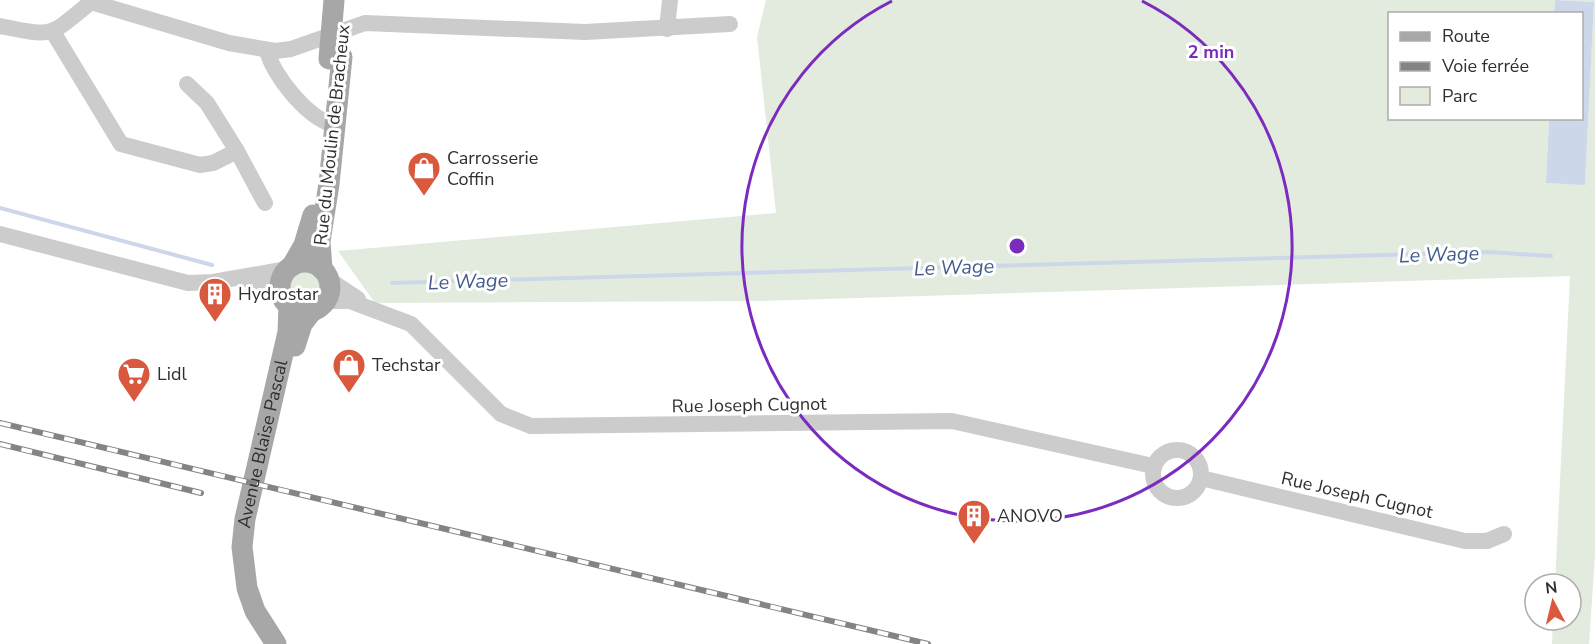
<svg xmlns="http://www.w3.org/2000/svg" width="1595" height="644" viewBox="0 0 1595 644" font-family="'Nunito Sans',sans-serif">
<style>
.green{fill:#e2ebde;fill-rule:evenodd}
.water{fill:#ccd7ea}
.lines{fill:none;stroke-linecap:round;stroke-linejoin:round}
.stream{stroke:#ccd7ea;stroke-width:4}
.minor{stroke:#ccc;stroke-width:16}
.major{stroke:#a7a7a7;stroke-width:21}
.rail-casing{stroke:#848484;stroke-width:6}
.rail{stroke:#fff;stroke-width:4;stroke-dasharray:11;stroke-linecap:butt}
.major-bridge{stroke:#a7a7a7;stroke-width:21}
.ring{fill:none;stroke:#7b2cbf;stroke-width:3}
.labels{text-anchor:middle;stroke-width:6;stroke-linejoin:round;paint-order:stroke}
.street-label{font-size:18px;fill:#2f2f2f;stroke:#fff}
.poi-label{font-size:18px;fill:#2f2f2f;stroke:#fff;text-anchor:start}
.water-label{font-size:20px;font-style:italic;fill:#425d8d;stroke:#fff}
.centre{fill:#7b2cbf;stroke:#fff;stroke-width:3}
.ring-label{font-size:18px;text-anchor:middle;font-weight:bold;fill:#7b2cbf;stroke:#fff;stroke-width:6;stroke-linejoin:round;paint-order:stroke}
</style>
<rect width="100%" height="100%" fill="#fff"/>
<!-- green -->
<g class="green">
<path d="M766,0H1595V555L1589,644H1552L1553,620H1571V584H1555L1570,276L760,301L375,303L338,251L776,213L757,37ZM1555,0L1594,2L1585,184L1546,183L1549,118H1390V14L1554,13Z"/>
<circle cx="305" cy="287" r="17"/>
</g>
<!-- water -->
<polygon class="water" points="1555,0 1594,2 1585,185 1546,183 1549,119 1582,118 1582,14 1554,13"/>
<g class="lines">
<!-- stream -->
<g class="stream">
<polyline points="0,208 212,265"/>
<polyline points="392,283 1489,252 1551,256"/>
</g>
<!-- minor -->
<g class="minor">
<polyline points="91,2 229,43 275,51 291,49 365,23 585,32 730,24"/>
<path d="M0,26C55,37 48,37 91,2"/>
<polyline points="667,29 670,0"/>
<polyline points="53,32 121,144 200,165 213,163 237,151 207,103 187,84"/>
<path d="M267,50C272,75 309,120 335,125"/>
<polyline points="237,151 265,203"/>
<polyline points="0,234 188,283 213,282 287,269"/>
<polyline points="328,279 358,299"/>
<polyline points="248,280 264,283 281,295"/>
<polyline points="325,301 350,301 411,324 501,414 531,426 952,421 1153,466"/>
<circle cx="1177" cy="474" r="24"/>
<polyline points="1201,478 1465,541 1487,541 1504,534"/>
</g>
<!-- major -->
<g class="major">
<circle cx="305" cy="287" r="25"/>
<polyline points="292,266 304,245 313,215"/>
<polyline points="322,269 320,241 329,184 342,57"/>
<polyline points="295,346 302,324 312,311"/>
<path id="s1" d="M276,644L255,611L247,588L242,547L245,519L288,332L289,306"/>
</g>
<!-- rail casing -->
<g class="rail-casing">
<g id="rail">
<polyline points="0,423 928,644"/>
<polyline points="0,444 201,493"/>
</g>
</g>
<!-- rail -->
<use href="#rail" class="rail"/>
<!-- major-bridge -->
<polyline class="major-bridge" points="329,59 334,0"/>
</g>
<!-- distance rings -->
<path class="ring" d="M1142 1A275 275 0 1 1 892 1"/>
<!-- icons -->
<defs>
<g id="shop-pin" transform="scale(1.725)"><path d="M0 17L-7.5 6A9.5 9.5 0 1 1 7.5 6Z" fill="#da583d" stroke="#fff"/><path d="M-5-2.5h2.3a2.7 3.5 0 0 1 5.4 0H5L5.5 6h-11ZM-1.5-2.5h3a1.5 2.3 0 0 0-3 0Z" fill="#fff"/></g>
<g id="building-pin" transform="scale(1.725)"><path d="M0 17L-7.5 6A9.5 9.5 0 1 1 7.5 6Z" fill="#da583d" stroke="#fff"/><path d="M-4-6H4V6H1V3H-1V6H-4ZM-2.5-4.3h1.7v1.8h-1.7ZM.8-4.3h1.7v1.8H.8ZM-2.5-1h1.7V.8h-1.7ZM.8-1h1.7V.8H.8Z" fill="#fff"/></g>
<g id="supermarket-pin" transform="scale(1.725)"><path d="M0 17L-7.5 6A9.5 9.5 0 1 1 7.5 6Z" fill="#da583d" stroke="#fff"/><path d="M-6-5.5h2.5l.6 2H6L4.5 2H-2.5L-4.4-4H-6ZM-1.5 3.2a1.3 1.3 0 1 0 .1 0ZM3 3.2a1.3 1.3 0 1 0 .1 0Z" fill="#fff"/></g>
</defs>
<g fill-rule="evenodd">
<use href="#shop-pin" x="424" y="168"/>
<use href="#building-pin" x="215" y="294"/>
<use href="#shop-pin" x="349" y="365"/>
<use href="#supermarket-pin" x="134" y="374"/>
<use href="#building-pin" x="974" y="516"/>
</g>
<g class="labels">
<!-- street labels -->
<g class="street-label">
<text transform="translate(332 135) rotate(-84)" y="6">Rue du Moulin de Bracheux</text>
<text transform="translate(749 405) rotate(-1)" y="6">Rue Joseph Cugnot</text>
<text dy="6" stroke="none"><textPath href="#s1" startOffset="210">Avenue Blaise Pascal</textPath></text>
<text transform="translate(1357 495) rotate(13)" y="6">Rue Joseph Cugnot</text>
</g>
<!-- poi labels -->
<g class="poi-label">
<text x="447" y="164">Carrosserie<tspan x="447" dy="21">Coffin</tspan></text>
<text x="238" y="300">Hydrostar</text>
<text x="372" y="371">Techstar</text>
<text x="157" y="380">Lidl</text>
<text x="997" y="522">ANOVO</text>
</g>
<!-- water labels -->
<g class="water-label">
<text transform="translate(1439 254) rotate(-2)" y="7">Le Wage</text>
<text transform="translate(954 267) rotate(-2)" y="7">Le Wage</text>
<text transform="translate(468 281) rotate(-2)" y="7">Le Wage</text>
</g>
</g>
<circle cx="1017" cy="246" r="9" class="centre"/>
<g class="ring-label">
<text x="1211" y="58">2 min</text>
</g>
<!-- legend -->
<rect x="1388" y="12" width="195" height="108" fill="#ffffff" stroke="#acacac" stroke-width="1.5"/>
<rect x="1400" y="32" width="30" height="9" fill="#a7a7a7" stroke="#acacac" stroke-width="1.5"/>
<text x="1442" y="42" font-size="18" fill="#2f2f2f">Route</text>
<rect x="1400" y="62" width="30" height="9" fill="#848484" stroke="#acacac" stroke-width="1.5"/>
<text x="1442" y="72" font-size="18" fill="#2f2f2f">Voie ferrée</text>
<rect x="1400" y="87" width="30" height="18" fill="#e2ebde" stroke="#acacac" stroke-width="1.5"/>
<text x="1442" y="102" font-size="18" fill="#2f2f2f">Parc</text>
<!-- north arrow -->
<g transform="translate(1553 602) rotate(353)"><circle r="28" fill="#ffffff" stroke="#acacac" stroke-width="1.5"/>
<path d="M0-4.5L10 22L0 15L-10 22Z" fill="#da583d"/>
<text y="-9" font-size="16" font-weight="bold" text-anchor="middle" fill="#2f2f2f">N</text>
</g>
</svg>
